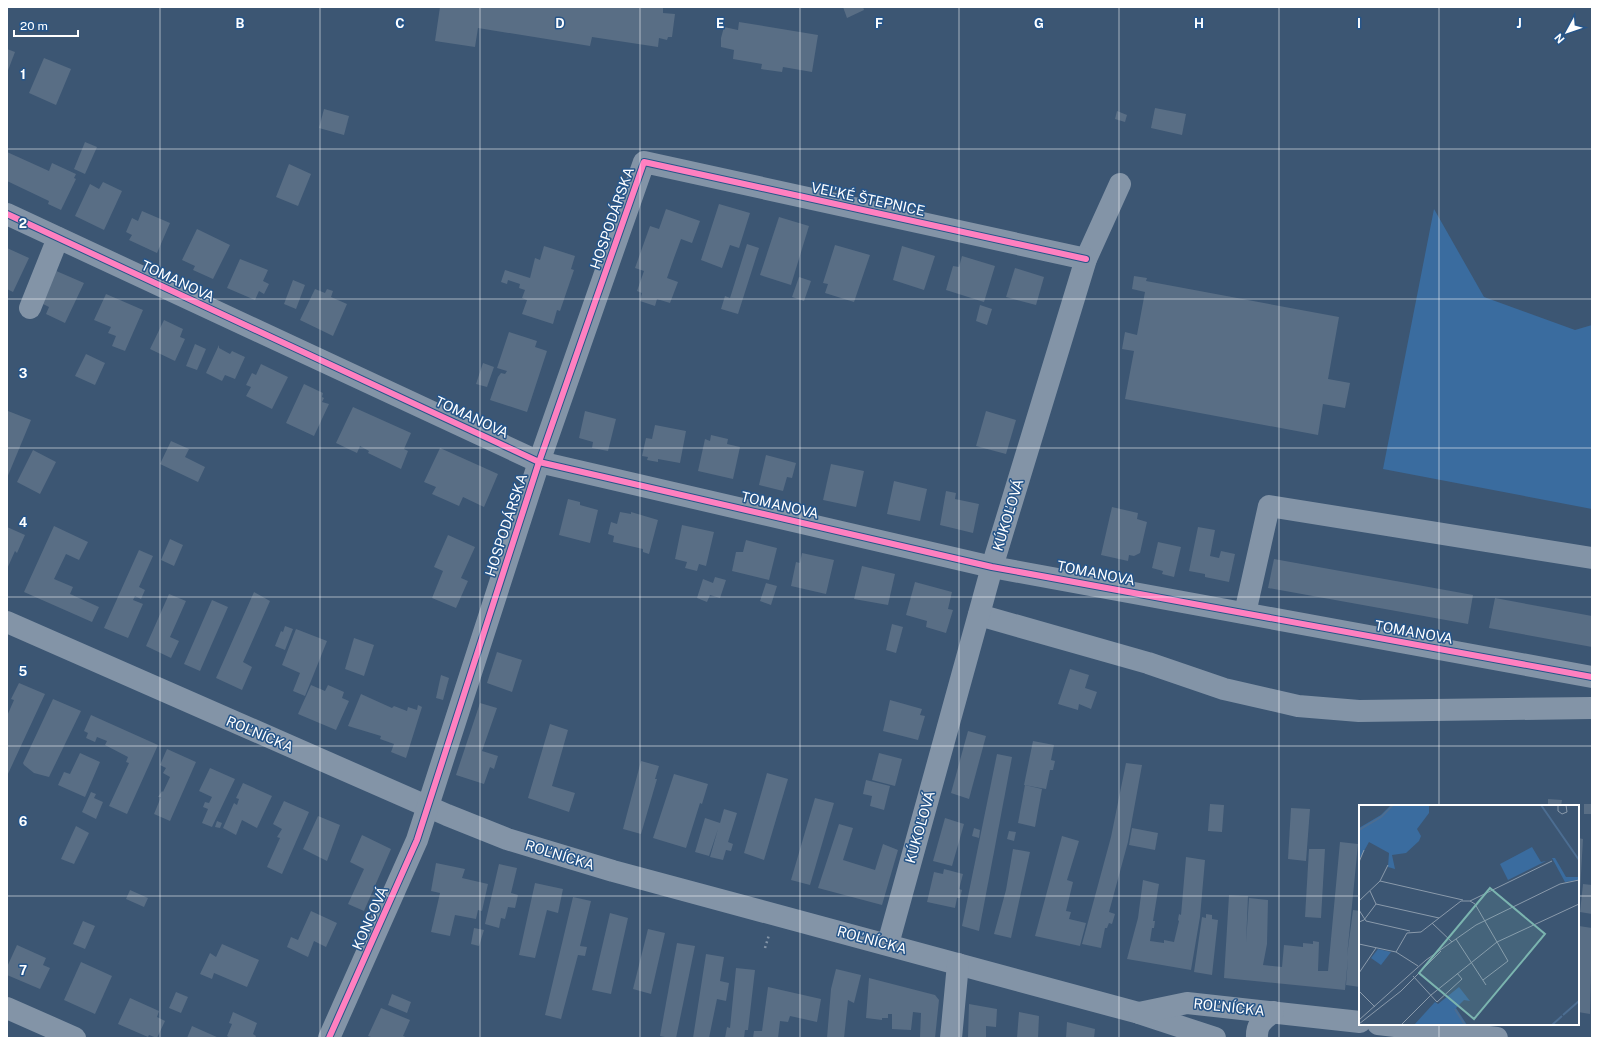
<svg xmlns="http://www.w3.org/2000/svg" width="1599" height="1045" viewBox="0 0 1599 1045" font-family="'Public Sans',sans-serif">
<style>
.green{fill:#3a6c9f}
.building{fill:#596e85}
.lines{fill:none;stroke-linecap:round;stroke-linejoin:round}
.path{stroke:#8394a7;stroke-width:2.5;stroke-dasharray:2 3;stroke-linecap:butt}
.minor{stroke:#8394a7;stroke-width:22}
.cycleway-casing{stroke:#265589;stroke-width:8}
.cycleway{stroke:#ff80c0;stroke-width:6}
.grid{fill:none;stroke:#fff;stroke-width:1;stroke-opacity:0.55}
.labels{text-anchor:middle;stroke-width:3;stroke-linejoin:round;paint-order:stroke}
.street-label{font-size:14px;fill:#fff;stroke:#265589}
.inset-river{fill:none;stroke:#4c6d91;stroke-width:2}
.inset-road{fill:none;stroke:#8a9aab;stroke-width:1}
.view{fill:#7bb4af;fill-opacity:0.15;stroke:#7bb4af;stroke-width:2}
.inset-edge{fill:none;stroke:#fff;stroke-width:2}
.grid-label{font-size:13px;text-anchor:middle;font-weight:bold;fill:#fff;stroke:#265589;stroke-width:3;stroke-linejoin:round;paint-order:stroke}
</style>
<rect width="100%" height="100%" fill="#3c5673"/>
<!-- green -->
<polygon class="green" points="1434,209 1484,297 1575,330 1592,325 1592,509 1383,469"/>
<!-- building -->
<g class="building">
<polygon points="440,7 663,7 663,13 675,14 672,37 668,37 667,40 659,38 658,47 592,37 590,46 478,28 475,47 435,41"/>
<polygon points="843,7 863,7 864,10 847,18"/>
<polygon points="739,22 818,35 812,72 783,67 782,72 761,69 762,64 733,59 734,50 721,47 721,38 724,27 738,30"/>
<polygon points="7,49 15,52 7,73"/>
<polygon points="44,58 71,69 56,105 29,93"/>
<polygon points="1155,108 1186,114 1182,135 1151,128"/>
<polygon points="324,109 349,116 344,135 319,128"/>
<polygon points="1117,111 1127,115 1125,122 1115,119"/>
<polygon points="85,142 97,147 85,174 74,169"/>
<polygon points="7,152 49,171 52,163 76,174 74,178 76,179 61,210 48,204 49,201 7,181"/>
<polygon points="289,164 311,174 298,206 276,197"/>
<polygon points="103,182 122,191 104,230 75,216 90,184 99,189"/>
<polygon points="719,204 750,213 739,248 730,245 722,268 701,260"/>
<polygon points="666,209 700,221 692,243 681,239 674,258 667,278 678,282 670,303 657,299 655,306 640,301 642,293 637,291 644,271 635,268 650,226 659,229"/>
<polygon points="142,211 170,223 157,253 129,240 132,235 126,232 132,218 138,221"/>
<polygon points="779,217 809,226 791,285 760,275"/>
<polygon points="197,229 230,245 213,279 193,270 195,266 182,260"/>
<polygon points="747,244 759,248 738,314 721,309 725,296 730,298"/>
<polygon points="835,245 870,255 854,302 825,293 828,284 823,283"/>
<polygon points="544,246 575,256 571,269 574,270 560,311 557,310 553,324 522,314 527,300 522,298 525,290 519,288 520,284 508,280 507,284 501,282 505,270 530,278 535,258 540,260"/>
<polygon points="902,246 935,256 924,290 893,280"/>
<polygon points="7,248 29,258 13,292 7,289"/>
<polygon points="962,256 995,266 984,302 946,290 953,266 959,267"/>
<polygon points="240,259 268,270 263,281 269,284 264,294 259,291 255,300 227,288"/>
<polygon points="1015,268 1044,277 1036,305 1006,297"/>
<polygon points="54,270 84,283 65,323 46,314 49,307 39,302"/>
<polygon points="1134,276 1147,278 1146,281 1339,317 1328,379 1350,383 1345,408 1323,404 1318,435 1125,399 1134,351 1122,349 1125,332 1137,335 1145,292 1132,289"/>
<polygon points="799,277 811,281 804,301 792,297"/>
<polygon points="293,280 305,285 296,309 284,304"/>
<polygon points="315,289 325,293 327,289 333,291 331,297 347,304 333,336 300,320"/>
<polygon points="106,294 143,310 125,351 112,346 116,336 108,333 111,327 94,320"/>
<polygon points="980,305 992,309 987,325 976,321"/>
<polygon points="164,320 183,329 180,337 185,339 175,361 150,349"/>
<polygon points="509,332 537,341 535,347 547,351 527,412 490,400 498,377 501,373 505,374 507,371 497,368"/>
<polygon points="195,344 206,349 197,370 186,366"/>
<polygon points="219,345 219,348 230,354 232,351 245,357 235,379 225,375 222,381 206,373"/>
<polygon points="86,354 105,363 95,385 75,376"/>
<polygon points="483,363 494,367 487,387 476,384"/>
<polygon points="261,364 288,377 272,409 246,396 251,387 246,385 252,373 256,375"/>
<polygon points="304,384 323,393 322,397 324,398 322,402 329,404 314,436 286,423"/>
<polygon points="353,407 411,433 404,449 408,451 401,469 368,453 369,451 360,446 357,453 336,443"/>
<polygon points="8,411 31,420 7,478 7,413"/>
<polygon points="585,411 616,419 608,451 592,448 593,442 579,438"/>
<polygon points="986,411 1016,420 1006,454 976,446"/>
<polygon points="655,425 686,431 680,463 658,459 658,462 647,460 648,457 642,456 646,438 652,439"/>
<polygon points="711,435 728,439 727,444 740,447 733,479 698,471 705,439 710,441"/>
<polygon points="171,441 189,449 185,457 205,467 198,482 160,464"/>
<polygon points="440,448 498,474 484,507 463,497 459,506 432,494 436,487 424,482"/>
<polygon points="33,450 56,462 40,494 17,482"/>
<polygon points="766,455 796,463 792,478 787,477 783,491 759,485"/>
<polygon points="831,464 864,471 856,507 823,500"/>
<polygon points="894,481 927,489 920,521 887,514"/>
<polygon points="946,491 956,493 955,499 979,504 973,533 940,525"/>
<polygon points="568,499 580,502 580,505 598,510 590,543 559,535"/>
<polygon points="1112,507 1138,513 1137,519 1147,522 1140,553 1134,556 1129,555 1128,561 1101,555"/>
<polygon points="620,512 631,514 631,512 658,520 649,554 643,552 643,549 613,542 614,536 608,534 611,522 617,524"/>
<polygon points="682,525 714,532 706,566 699,564 697,571 685,568 687,562 675,559"/>
<polygon points="54,526 88,542 79,560 66,554 54,579 73,587 70,594 99,607 92,622 24,592"/>
<polygon points="7,527 25,535 17,553 15,551 7,569"/>
<polygon points="1198,527 1215,530 1210,556 1219,558 1221,551 1235,554 1229,582 1205,577 1205,574 1189,571"/>
<polygon points="448,535 475,547 461,578 468,581 456,608 432,598 443,571 434,567"/>
<polygon points="170,539 183,545 174,566 161,560"/>
<polygon points="746,540 777,548 769,580 732,571 736,552 743,552"/>
<polygon points="1158,542 1181,547 1174,577 1162,574 1163,571 1152,568"/>
<polygon points="139,550 153,556 139,587 145,590 141,599 135,596 133,600 143,604 128,638 104,628"/>
<polygon points="802,553 834,560 826,594 791,586 796,562 800,563"/>
<polygon points="1274,559 1473,595 1468,624 1268,588"/>
<polygon points="862,566 895,574 888,605 854,599"/>
<polygon points="715,577 726,580 720,598 710,595 707,602 697,598 703,579 713,583"/>
<polygon points="915,582 952,592 948,609 953,610 946,633 926,627 927,621 906,615"/>
<polygon points="766,583 777,586 771,605 760,601"/>
<polygon points="254,592 270,601 243,662 252,667 242,690 216,678"/>
<polygon points="169,594 186,601 170,637 179,641 171,658 146,646"/>
<polygon points="1495,598 1592,616 1592,647 1489,628"/>
<polygon points="212,600 228,607 200,671 184,664"/>
<polygon points="892,624 903,627 896,653 886,650"/>
<polygon points="285,626 293,629 285,650 275,646 281,631 283,632"/>
<polygon points="296,629 327,641 305,696 293,691 300,673 282,665"/>
<polygon points="354,638 374,645 364,676 345,669"/>
<polygon points="497,652 522,660 512,692 487,683"/>
<polygon points="1070,669 1089,675 1085,688 1097,692 1091,709 1079,704 1078,710 1058,704"/>
<polygon points="441,675 449,678 443,700 436,698"/>
<polygon points="19,683 45,694 7,776 7,716 14,700 11,699"/>
<polygon points="311,685 325,691 328,685 344,692 342,698 349,701 336,730 298,714"/>
<polygon points="361,694 392,708 394,706 407,711 408,707 417,710 418,705 422,707 406,758 391,752 394,744 380,739 381,736 348,726"/>
<polygon points="53,699 81,711 49,777 34,773 24,765 23,763"/>
<polygon points="890,700 922,709 920,715 925,716 918,740 883,731"/>
<polygon points="480,703 497,708 482,751 498,756 494,769 490,767 484,784 456,775"/>
<polygon points="91,715 158,745 127,814 109,806 129,763 126,762 128,757 105,745 107,741 97,737 95,742 86,738 88,733 84,731"/>
<polygon points="550,724 568,730 552,786 575,793 569,812 528,798"/>
<polygon points="968,731 986,736 969,799 951,793"/>
<polygon points="1033,741 1054,745 1051,760 1055,761 1053,770 1050,770 1046,789 1024,785"/>
<polygon points="167,749 196,762 170,821 154,814 161,797 158,797 162,791 163,792 170,777 163,773 166,768 160,765"/>
<polygon points="80,753 100,762 85,797 58,785 64,772 70,774"/>
<polygon points="879,753 902,759 895,786 872,780"/>
<polygon points="997,754 1012,757 979,931 962,926"/>
<polygon points="641,761 659,766 655,779 657,779 641,834 623,829"/>
<polygon points="1126,763 1142,765 1128,842 1109,912 1115,914 1112,924 1109,923 1107,928 1105,928 1101,948 1082,944 1111,837"/>
<polygon points="210,768 235,779 212,827 202,823 208,809 203,807 205,802 209,803 212,797 199,791"/>
<polygon points="767,773 788,779 764,860 744,853"/>
<polygon points="674,774 708,784 702,804 700,803 686,848 653,838"/>
<polygon points="866,780 890,786 884,810 870,806 872,796 863,794"/>
<polygon points="243,783 272,796 257,828 242,820 236,835 223,828 234,803 237,805 239,799 236,798"/>
<polygon points="1025,785 1042,789 1035,827 1018,823"/>
<polygon points="91,792 96,794 94,798 103,802 96,819 82,812"/>
<polygon points="815,798 834,803 810,885 791,880"/>
<polygon points="1548,799 1562,800 1561,806 1548,806"/>
<polygon points="284,801 309,812 282,874 267,867 280,838 277,837 282,829 273,824"/>
<polygon points="1210,804 1224,805 1222,832 1208,831"/>
<rect x="1584" y="804" width="8" height="10"/>
<polygon points="1291,808 1310,809 1306,861 1288,859"/>
<polygon points="724,809 737,813 728,842 733,844 731,851 726,850 723,860 710,857 718,829 709,856 695,852 705,818 720,823"/>
<polygon points="318,816 340,825 327,861 303,849"/>
<polygon points="945,818 964,824 952,866 933,861"/>
<polygon points="217,821 222,823 220,828 215,827"/>
<polygon points="839,824 853,828 843,860 875,870 883,844 898,850 882,905 818,888"/>
<polygon points="76,826 89,833 74,864 61,859"/>
<polygon points="974,828 980,830 979,838 972,836"/>
<polygon points="1132,828 1158,833 1155,850 1129,845"/>
<polygon points="1009,831 1016,832 1014,841 1007,839"/>
<polygon points="362,835 391,849 364,911 348,904 364,869 350,862"/>
<polygon points="1062,836 1079,841 1067,880 1073,882 1066,911 1071,912 1069,919 1086,923 1080,946 1035,936"/>
<polygon points="1578,838 1583,839 1579,909 1578,909"/>
<polygon points="1340,842 1358,844 1347,956 1353,910 1360,911 1360,987 1346,985 1348,958 1345,990 1224,978 1229,895 1248,896 1246,943 1249,898 1268,900 1267,944 1263,965 1282,967 1284,945 1303,947 1303,943 1313,944 1313,941 1319,942 1318,971 1328,971"/>
<polygon points="1013,849 1030,852 1011,938 994,934 1006,890"/>
<polygon points="1309,849 1325,849 1321,918 1305,917"/>
<polygon points="1186,857 1205,860 1200,917 1191,970 1127,959 1138,918 1143,880 1159,884 1153,921 1155,921 1154,928 1152,928 1150,941 1164,943 1164,940 1174,942 1179,921 1178,920 1179,914 1181,915"/>
<polygon points="436,863 465,869 462,878 488,884 482,911 478,910 476,919 455,915 450,936 431,932 440,893 431,891"/>
<polygon points="499,864 517,868 511,893 518,895 515,908 508,907 505,919 501,918 499,928 485,924"/>
<polygon points="944,869 963,874 959,889 962,890 960,898 957,898 955,908 927,902 934,872 943,874"/>
<polygon points="535,883 563,889 558,913 547,910 535,958 519,955"/>
<polygon points="1583,884 1592,885 1592,914 1580,912"/>
<polygon points="130,890 148,898 144,907 126,899"/>
<polygon points="573,897 591,901 580,946 587,947 585,956 578,955 561,1019 545,1015"/>
<polygon points="311,911 337,923 326,947 314,941 308,957 287,947 291,937 298,940"/>
<polygon points="610,913 628,918 611,994 592,990"/>
<polygon points="1206,914 1212,915 1212,919 1218,920 1212,975 1194,972 1202,917 1206,918"/>
<polygon points="83,921 95,926 85,949 73,944"/>
<polygon points="1579,926 1592,928 1590,1014 1578,1012"/>
<polygon points="474,928 484,930 479,946 471,944"/>
<polygon points="648,929 665,933 651,994 633,989"/>
<polygon points="677,943 695,946 676,1038 670,1038 660,1036"/>
<polygon points="222,944 259,960 247,987 214,973 212,979 200,974 210,953 216,957"/>
<polygon points="17,945 46,958 43,965 50,968 40,989 7,975 7,967"/>
<polygon points="706,954 724,957 720,981 729,983 726,1001 717,999 709,1038 693,1038"/>
<polygon points="81,962 112,976 95,1014 64,1000"/>
<polygon points="736,968 755,970 748,1030 745,1030 744,1038 725,1038 727,1027 730,1028"/>
<polygon points="836,969 861,975 854,1003 848,1000 844,1038 827,1038 831,989"/>
<polygon points="869,978 935,995 939,1000 935,1038 920,1038 921,1013 913,1012 911,1030 892,1029 892,1014 888,1014 888,1018 882,1018 882,1020 866,1018"/>
<polygon points="768,987 821,999 817,1022 790,1016 788,1022 780,1021 778,1038 753,1038 754,1031 762,1031"/>
<polygon points="176,992 188,997 181,1013 169,1008"/>
<polygon points="392,994 411,1002 407,1013 388,1005"/>
<polygon points="130,998 159,1011 157,1017 165,1021 157,1038 149,1035 148,1037 118,1024"/>
<polygon points="969,1004 997,1009 996,1027 986,1026 986,1038 968,1038"/>
<polygon points="381,1008 410,1020 403,1036 408,1038 374,1038 368,1036"/>
<polygon points="233,1012 257,1023 253,1034 256,1036 255,1038 230,1038 227,1036 232,1024 229,1023"/>
<polygon points="1019,1012 1039,1016 1038,1038 1017,1038"/>
<polygon points="1067,1022 1095,1029 1094,1038 1066,1038"/>
<polygon points="192,1026 219,1038 187,1038"/>
</g>
<g class="lines">
<!-- path -->
<polyline class="path" points="765,948 769,935"/>
<!-- minor -->
<g class="minor">
<polyline points="7,214 539,462 992,567 1592,677"/>
<polyline points="30,308 58,238"/>
<polyline points="1245,613 1269,506 1592,558"/>
<polyline points="979,615 1148,663 1224,689 1298,706 1359,711 1592,708"/>
<polyline points="7,622 447,815 507,839 613,871 1139,1013 1215,1038"/>
<polyline points="888,944 992,567 1086,259 1120,184"/>
<polyline points="7,1008 75,1038"/>
<polyline points="1139,1013 1187,1003 1360,1022"/>
<polyline points="1378,1024 1497,1038"/>
<polyline points="329,1038 417,840 539,462 644,162 1086,259"/>
<polyline points="951,1038 958,964"/>
<path d="M1257,1038C1256,1024 1263,1020 1273,1012"/>
</g>
<!-- cycleway casing -->
<g class="cycleway-casing">
<g id="cycleway">
<polyline points="7,214 539,462 992,567 1592,677"/>
<polyline points="329,1038 417,840 539,462 644,162 1086,259"/>
</g>
</g>
<!-- cycleway -->
<use href="#cycleway" class="cycleway"/>
</g>
<!-- grid -->
<path class="grid" d="M160,7V1038M320,7V1038M480,7V1038M640,7V1038M800,7V1038M959,7V1038M1119,7V1038M1279,7V1038M1439,7V806M7,149H1592M7,299H1592M7,448H1592M7,597H1592M7,746H1592M7,896H1360M1578,896H1592M1439,1024V1038"/>
<g class="labels">
<!-- street labels -->
<g class="street-label">
<text transform="translate(868 199) rotate(12)" y="5">VEĽKÉ ŠTEPNICE</text>
<text transform="translate(612 218) rotate(-71)" y="5">HOSPODÁRSKA</text>
<text transform="translate(178 281) rotate(25)" y="5">TOMANOVA</text>
<text transform="translate(472 417) rotate(25)" y="5">TOMANOVA</text>
<text transform="translate(780 505) rotate(13)" y="5">TOMANOVA</text>
<text transform="translate(1008 515) rotate(-73)" y="5">KÚKOĽOVÁ</text>
<text transform="translate(506 525) rotate(-72)" y="5">HOSPODÁRSKA</text>
<text transform="translate(1096 573) rotate(11)" y="5">TOMANOVA</text>
<text transform="translate(1414 632) rotate(10)" y="5">TOMANOVA</text>
<text transform="translate(260 734) rotate(23)" y="5">ROĽNÍCKA</text>
<text transform="translate(920 827) rotate(-74)" y="5">KÚKOĽOVÁ</text>
<text transform="translate(560 855) rotate(17)" y="5">ROĽNÍCKA</text>
<text transform="translate(370 918) rotate(-66)" y="5">KONCOVÁ</text>
<text transform="translate(872 940) rotate(15)" y="5">ROĽNÍCKA</text>
<text transform="translate(1229 1007) rotate(6)" y="5">ROĽNÍCKA</text>
</g>
</g>
<!-- overview -->
<g transform="translate(1359 805)">
<rect width="220" height="220" fill="#3c5673"/>
<path d="M32,0H70V8L58,24L62,31L60,36L47,48L33,50L36,64L29,62L30,48L10,37L0,55V23L22,10ZM173,42L182,57L187,56L149,75L141,59ZM193,53H196L207,72H220V75L206,77ZM19,144L32,147L22,160L12,153ZM100,182L111,196L105,195L97,203L108,220H55L76,197L79,199Z" fill="#3a6c9f"/>
<path class="inset-river" d="M182,0L220,55M0,25L22,12L34,0M96,204L106,220M204,210L220,196M193,220L203,211"/>
<path class="inset-road" d="M199,0V6L203,9L208,7L207,0M0,57L5,45M21,76L104,95M11,86L17,99M0,96L21,76L29,60M111,96L116,99L149,156L124,175M111,96L193,56M0,105L7,116L51,126M0,117L5,115L17,99L80,113M73,118L93,137M97,134L127,180M0,139L37,147L59,161M37,147L48,128L62,127L102,96H111M0,168L17,143M54,171L78,197L103,174L98,168M0,186L16,202M0,215L67,155L117,120L201,79L220,75M0,219L42,186L82,146M42,220L72,190L138,137L220,99"/>
<path class="view" d="M131,83L186,129L115,214L60,168Z"/>
<rect width="220" height="220" class="inset-edge"/>
</g>
<g class="grid-label">
<text x="240" y="28">B</text>
<text x="400" y="28">C</text>
<text x="560" y="28">D</text>
<text x="720" y="28">E</text>
<text x="879" y="28">F</text>
<text x="1039" y="28">G</text>
<text x="1199" y="28">H</text>
<text x="1359" y="28">I</text>
<text x="1519" y="28">J</text>
<text x="23" y="79">1</text>
<text x="23" y="228">2</text>
<text x="23" y="378">3</text>
<text x="23" y="527">4</text>
<text x="23" y="676">5</text>
<text x="23" y="826">6</text>
<text x="23" y="975">7</text>
</g>
<!-- border -->
<rect width="1599" height="1045" fill="none" stroke="#ffffff" stroke-width="16"/>
<!-- north arrow -->
<g transform="translate(1567 32) rotate(230)" stroke="#265589" stroke-width="3" paint-order="stroke">
<path d="M0-3L7 15L0 10L-7 15Z" fill="#ffffff"/>
<text y="-6" font-size="11" font-weight="bold" text-anchor="middle" fill="#ffffff">N</text>
</g>
<!-- scale -->
<path d="M14 30v6h64v-6" fill="none" stroke="#ffffff" stroke-width="2"/>
<text x="20" y="30" font-size="12" fill="#ffffff" stroke="#265589" stroke-width="3" paint-order="stroke">20 m</text>
</svg>
